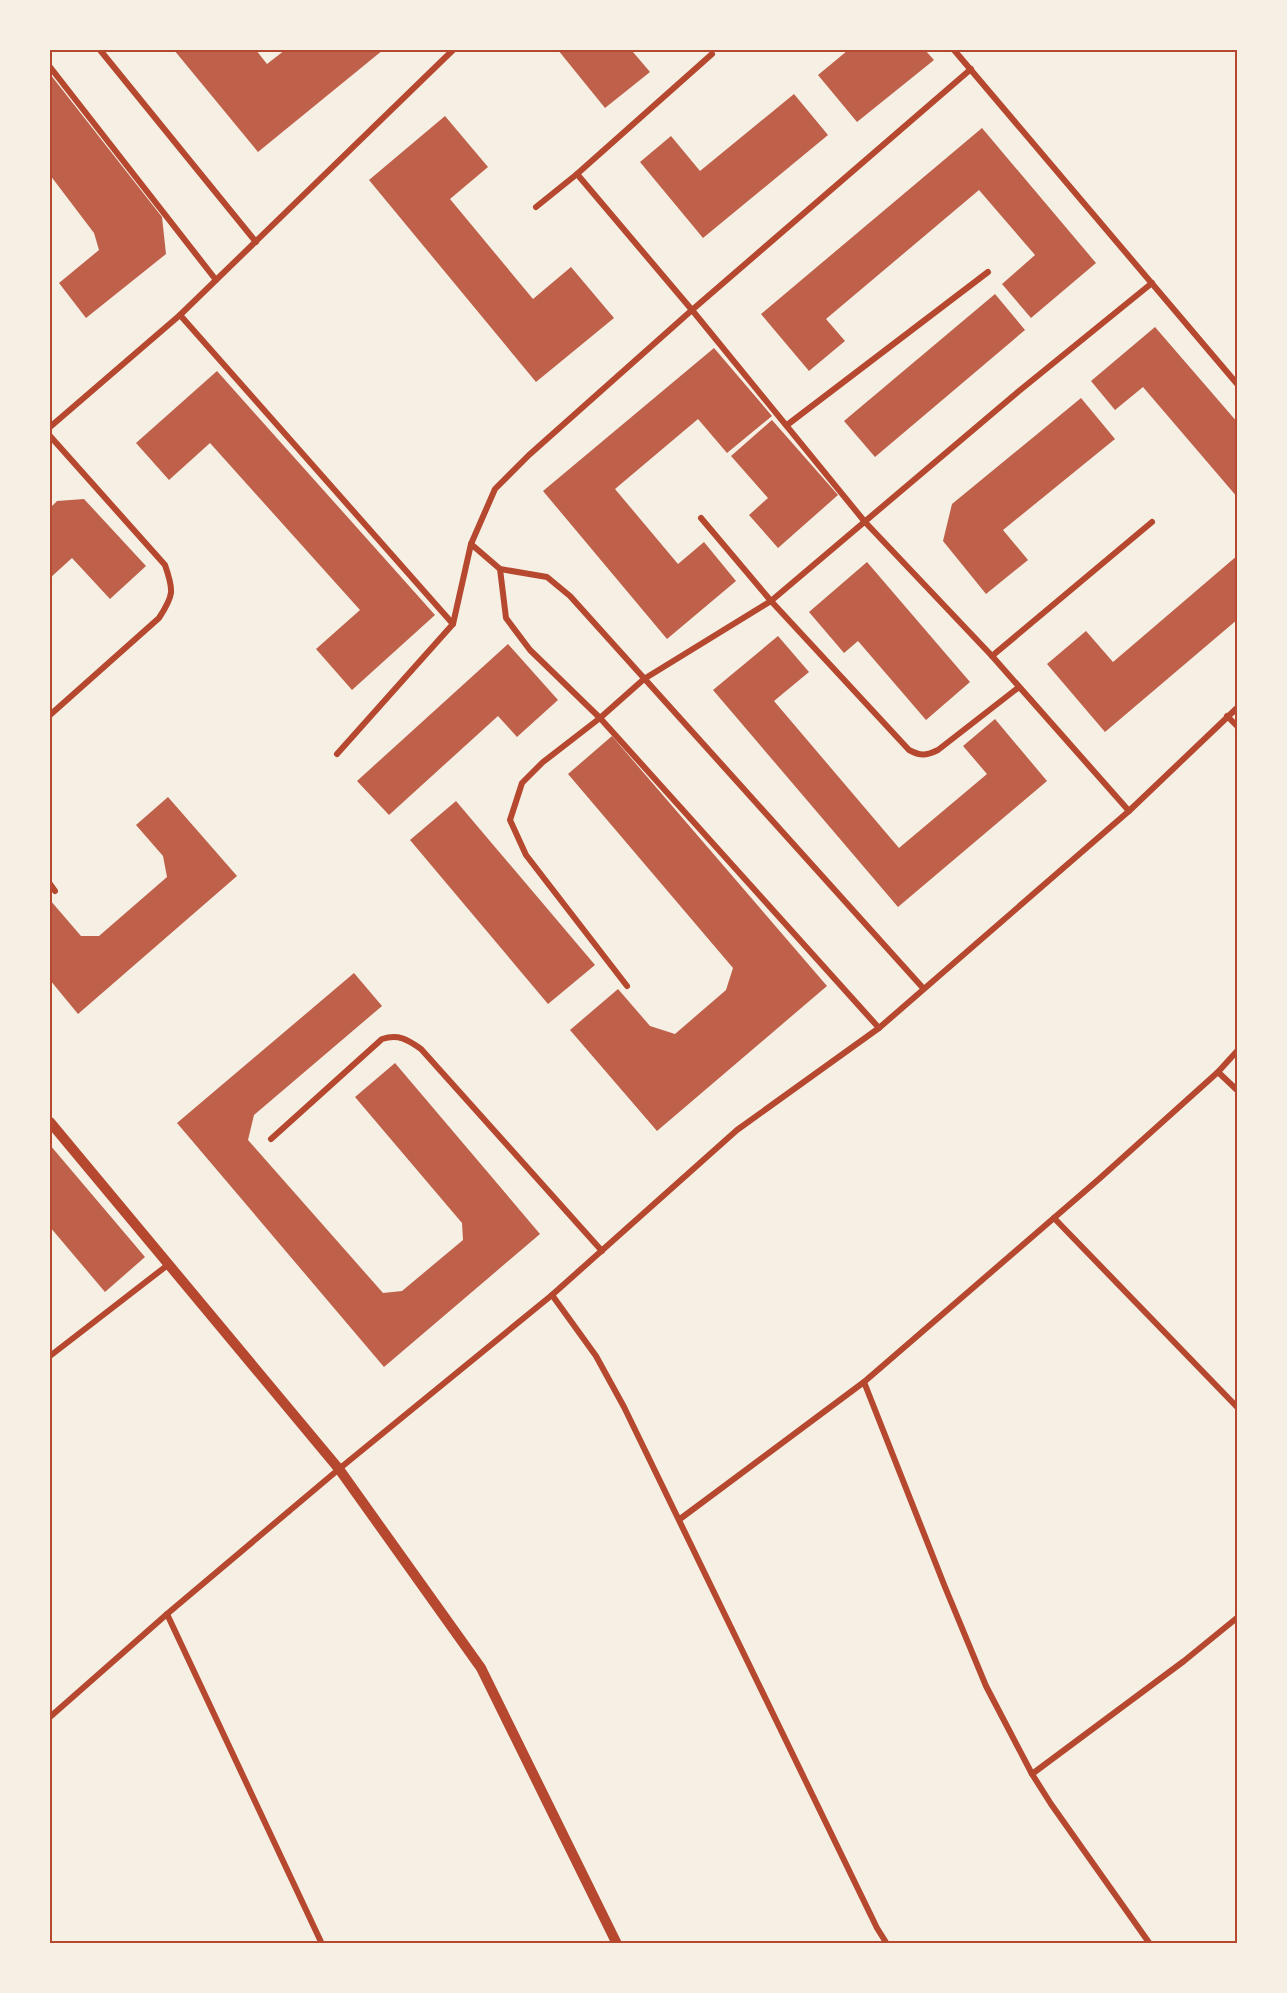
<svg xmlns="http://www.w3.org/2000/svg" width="1287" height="1993" viewBox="0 0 1287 1993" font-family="Inter,sans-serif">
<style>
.building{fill:#bf614a}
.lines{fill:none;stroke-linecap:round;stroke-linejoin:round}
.minor{stroke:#b5482f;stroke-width:6}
.tertiary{stroke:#b5482f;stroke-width:10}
.neatline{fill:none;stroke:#b5482f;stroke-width:2}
</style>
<rect width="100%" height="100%" fill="#f6efe4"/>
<!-- building -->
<g class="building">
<polygon points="174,50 256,50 267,64 285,50 383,50 258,152"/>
<polygon points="558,50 636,50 633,52 650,72 605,108"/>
<polygon points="845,50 925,50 934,60 857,122 818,75 847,51"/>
<polygon points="50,74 162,217 166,254 86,318 59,283 99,250 94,233 50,175"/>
<polygon points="794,94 828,135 703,238 640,162 671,136 700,171"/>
<polygon points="445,116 488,167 450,199 533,299 571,267 614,318 536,382 369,180"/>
<polygon points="982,128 1096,263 1031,318 1002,284 1035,255 979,190 826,319 845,341 809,371 761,314"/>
<polygon points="995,294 1025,330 875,457 844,421"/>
<polygon points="1155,327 1238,423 1238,498 1143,387 1115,410 1091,381"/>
<polygon points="714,348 772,416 727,453 698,419 615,489 678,564 704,542 736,581 667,639 543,491"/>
<polygon points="217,371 435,615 352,690 316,649 360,610 210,443 169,480 136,443"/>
<polygon points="1081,398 1115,439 1003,530 1028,560 986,594 943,541 952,504"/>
<polygon points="772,420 838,495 778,548 749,515 768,498 731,456"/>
<polygon points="84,499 146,566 110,599 72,558 50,578 50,508 57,501"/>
<polygon points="1238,555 1238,619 1105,732 1047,664 1086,631 1113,662"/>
<polygon points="867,562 970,682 926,720 858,641 844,653 809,612"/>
<polygon points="778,636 809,672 774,701 899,848 987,774 963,746 995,719 1047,781 898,907 713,690"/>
<polygon points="508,644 558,700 517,737 498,716 389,815 357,781"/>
<polygon points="612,736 827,986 657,1131 570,1030 618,989 650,1026 675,1034 726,990 733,968 568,774"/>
<polygon points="168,797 237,876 78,1014 50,980 50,900 81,936 99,936 167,877 163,856 136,825"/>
<polygon points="456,801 595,965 548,1004 410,840"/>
<polygon points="354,973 382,1006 254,1115 248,1140 383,1293 402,1291 463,1240 462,1223 355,1097 395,1063 540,1234 384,1367 177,1123"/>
<polygon points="50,1145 145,1257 105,1292 50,1227"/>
</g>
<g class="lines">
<!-- minor -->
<g class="minor">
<polyline points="100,50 256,242"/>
<polyline points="954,50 1238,385"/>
<polyline points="50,67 216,280"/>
<polyline points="577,174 692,310 865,522 992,656 1129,811"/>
<polyline points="536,207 577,174 712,54"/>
<polyline points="180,315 453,624"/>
<polyline points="787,425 988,272"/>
<polyline points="50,427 180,315 453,50"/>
<path d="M50,436L165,565C174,591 174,595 159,618L50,715"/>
<path d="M701,518L771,601L909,750C920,756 926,756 938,750L1019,687"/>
<polyline points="500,569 506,618 530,650 600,718 879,1028"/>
<polyline points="992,656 1152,522"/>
<polyline points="1227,716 1238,727"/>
<polyline points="337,754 453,624 471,544"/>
<polyline points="50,884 55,891"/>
<polyline points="627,986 526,855 510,820 522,783 543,762 600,718 644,679 771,601 1019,391 1152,283"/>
<polyline points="923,988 570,596 547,577 500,569 471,544 495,489 529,455 692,310 971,69"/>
<polyline points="1218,1072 1238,1091"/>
<path d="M271,1139L382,1039C398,1034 407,1039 421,1049L602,1251"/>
<polyline points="1054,1218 1238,1408"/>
<polyline points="552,1295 596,1356 624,1407 877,1928 887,1944"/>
<polyline points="50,1356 169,1264"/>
<polyline points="864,1382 945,1587 986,1686 1032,1774 1051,1804 1150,1944"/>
<polyline points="680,1519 864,1382 1099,1179 1218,1072 1238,1050"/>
<polyline points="167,1614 322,1944"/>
<polyline points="50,1717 167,1614 339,1469 552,1295 737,1130 879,1028 1129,811 1238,707"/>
<polyline points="1032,1774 1184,1661 1238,1617"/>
</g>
<!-- tertiary -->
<polyline class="tertiary" points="50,1122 339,1469 481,1668 617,1944"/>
</g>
<!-- border -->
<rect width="1287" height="1993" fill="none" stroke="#f6efe4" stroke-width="102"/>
<rect x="51" y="51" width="1185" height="1891" class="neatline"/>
</svg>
